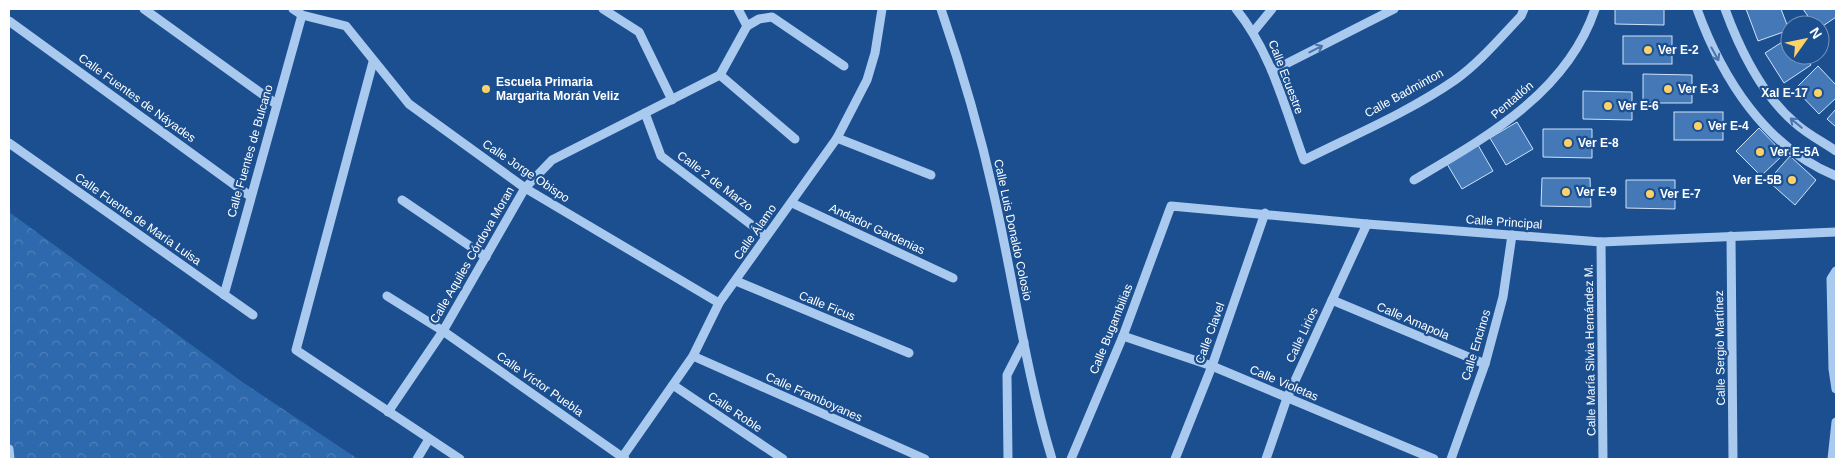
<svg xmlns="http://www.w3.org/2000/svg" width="1845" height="468" viewBox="0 0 1845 468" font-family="Arial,sans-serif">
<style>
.forest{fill:url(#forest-crowns)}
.building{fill:#4478b7;stroke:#cfe3fa}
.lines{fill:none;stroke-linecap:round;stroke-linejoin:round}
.minor{stroke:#a9c9ee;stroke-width:9}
.oneway{stroke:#4674ac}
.poi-dot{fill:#ffd166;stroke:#1b4f8f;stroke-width:2}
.labels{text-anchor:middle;stroke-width:4.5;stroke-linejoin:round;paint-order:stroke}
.poi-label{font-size:12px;font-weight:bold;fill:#fff;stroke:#1b4f8f;text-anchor:start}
.street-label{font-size:12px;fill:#fff;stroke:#1b4f8f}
</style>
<defs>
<pattern id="forest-crowns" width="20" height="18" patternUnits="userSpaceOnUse" patternTransform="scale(1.25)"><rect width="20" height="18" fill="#2e69ad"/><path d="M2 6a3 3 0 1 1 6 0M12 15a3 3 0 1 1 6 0" fill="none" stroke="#4d80b9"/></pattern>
</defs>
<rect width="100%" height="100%" fill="#1b4f8f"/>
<!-- forest -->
<polygon class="forest" points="9,212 241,381 358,459 9,459"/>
<!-- building -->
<g class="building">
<polygon points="1615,9 1664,9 1664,25 1615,24"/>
<polygon points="1746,9 1781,9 1789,30 1758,41"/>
<polygon points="1803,9 1836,9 1836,17 1820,28 1820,25 1814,25"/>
<rect x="1623" y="36" width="49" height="28"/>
<polygon points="1790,37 1790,55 1805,55 1811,65 1784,83 1765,53"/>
<polygon points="1818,66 1836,85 1836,98 1819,114 1795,89"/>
<polygon points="1643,74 1692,75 1692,103 1643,103"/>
<polygon points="1583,91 1632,92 1632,120 1583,119"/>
<polygon points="1836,109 1836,127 1827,119"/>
<rect x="1674" y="112" width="49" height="28"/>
<polygon points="1517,122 1533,149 1506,165 1490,138"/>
<polygon points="1759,128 1784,154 1761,176 1736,151"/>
<polygon points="1543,129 1592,129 1592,158 1543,157"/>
<polygon points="1478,145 1493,171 1462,189 1447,164"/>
<polygon points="1790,156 1816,180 1795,205 1768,181"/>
<polygon points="1542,178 1590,178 1591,207 1541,206"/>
<polygon points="1626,180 1675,180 1675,209 1626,208"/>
</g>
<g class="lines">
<!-- minor -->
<g class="minor">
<polyline points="144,9 276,104"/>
<polyline points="293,9 302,15 346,26 409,104 525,188 719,303"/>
<polyline points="603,9 639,32 672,100"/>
<polyline points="738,9 747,26"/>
<path d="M941,9C962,70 980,132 994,195C1014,283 1026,373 1052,459"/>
<path d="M1236,9C1271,52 1285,108 1304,160C1354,135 1409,112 1455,80C1480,62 1500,38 1521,16L1524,9"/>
<path d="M1697,9C1722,78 1765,147 1836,176"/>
<path d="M1725,9C1740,50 1761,94 1795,123C1807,134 1823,142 1836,151"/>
<polyline points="9,21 250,196"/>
<polyline points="747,26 759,19 772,17 844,66"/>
<polyline points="1254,31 1272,9"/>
<polyline points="373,62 296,350 460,459"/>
<polyline points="1272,71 1394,9"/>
<polyline points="720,75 795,139"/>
<polyline points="645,113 661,156 766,236"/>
<polyline points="837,138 931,175"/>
<polyline points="9,143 253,315"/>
<path d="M1414,180C1485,138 1567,93 1595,9"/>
<polyline points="402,200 486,257"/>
<polyline points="792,203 953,278"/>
<polyline points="1731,236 1733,459"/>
<polyline points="1601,242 1603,459"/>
<polyline points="1836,271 1831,279 1833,369 1836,389"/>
<polyline points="736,281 909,353"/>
<polyline points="224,295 302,15"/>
<polyline points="387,296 443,331 625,459"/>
<polyline points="1332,300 1485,364"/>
<polyline points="1123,336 1212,366 1434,459"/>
<polyline points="693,356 925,459"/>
<polyline points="673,385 783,459"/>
<polyline points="388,412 443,331 525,188 552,160 720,75 747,26"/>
<polyline points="9,449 10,459"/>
<polyline points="417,459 429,439"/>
<polyline points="621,459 693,356 719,303 837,138 867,80 875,53 882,9"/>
<polyline points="1008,459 1007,375 1024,342"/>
<polyline points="1071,459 1123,336 1171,206 1367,224 1601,242 1836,232"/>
<polyline points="1175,459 1212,366 1265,213"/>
<polyline points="1266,459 1287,398 1367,224"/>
<polyline points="1451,459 1485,364 1503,297 1512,235"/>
<polyline points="1832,459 1836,422"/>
</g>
</g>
<!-- one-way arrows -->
<defs><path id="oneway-shaft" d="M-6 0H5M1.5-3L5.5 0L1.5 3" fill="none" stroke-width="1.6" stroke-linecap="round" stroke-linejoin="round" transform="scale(1.25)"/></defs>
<g class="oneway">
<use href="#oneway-shaft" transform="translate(1316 49) rotate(-27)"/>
<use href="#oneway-shaft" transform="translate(1715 54) rotate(61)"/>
<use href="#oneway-shaft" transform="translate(1796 123) rotate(-140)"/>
</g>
<!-- markers -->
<g class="poi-dot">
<circle cx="1648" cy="50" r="5"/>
<circle cx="486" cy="89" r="5"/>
<circle cx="1668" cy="89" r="5"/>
<circle cx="1818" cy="93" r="5"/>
<circle cx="1608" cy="106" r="5"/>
<circle cx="1698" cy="126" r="5"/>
<circle cx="1568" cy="143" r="5"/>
<circle cx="1760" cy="152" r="5"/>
<circle cx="1792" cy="180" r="5"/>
<circle cx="1566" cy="192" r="5"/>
<circle cx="1650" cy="194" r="5"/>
</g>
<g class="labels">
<!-- poi labels -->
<g class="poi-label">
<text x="1658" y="54">Ver E-2</text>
<text x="496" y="86">Escuela Primaria<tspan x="496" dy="14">Margarita Morán Veliz</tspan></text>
<text x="1678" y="93">Ver E-3</text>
<text x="1808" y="97" text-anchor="end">Xal E-17</text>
<text x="1618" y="110">Ver E-6</text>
<text x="1708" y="130">Ver E-4</text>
<text x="1578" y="147">Ver E-8</text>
<text x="1770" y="156">Ver E-5A</text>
<text x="1782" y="184" text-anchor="end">Ver E-5B</text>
<text x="1576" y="196">Ver E-9</text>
<text x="1660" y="198">Ver E-7</text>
</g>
<!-- street labels -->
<g class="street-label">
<text transform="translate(1286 77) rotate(69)" y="4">Calle Ecuestre</text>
<text transform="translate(1404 93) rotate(-29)" y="4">Calle Badminton</text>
<text transform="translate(137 98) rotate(36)" y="4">Calle Fuentes de Náyades</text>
<text transform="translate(1512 100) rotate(-40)" y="4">Pentatlón</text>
<text transform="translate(250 151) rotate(-74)" y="4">Calle Fuentes de Bulcano</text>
<text transform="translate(526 171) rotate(34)" y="4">Calle Jorge Obispo</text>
<text transform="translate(715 181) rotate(37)" y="4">Calle 2 de Marzo</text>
<text transform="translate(138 219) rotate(35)" y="4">Calle Fuente de María Luisa</text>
<text transform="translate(1504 222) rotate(4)" y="4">Calle Principal</text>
<text transform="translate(877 229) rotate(25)" y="4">Andador Gardenias</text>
<text transform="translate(1013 230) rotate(78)" y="4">Calle Luis Donaldo Colosio</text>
<text transform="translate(755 232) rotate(-55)" y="4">Calle Álamo</text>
<text transform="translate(472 255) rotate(-60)" y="4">Calle Aquiles Córdova Moran</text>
<text transform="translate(827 306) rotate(22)" y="4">Calle Ficus</text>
<text transform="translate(1413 321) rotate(23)" y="4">Calle Amapola</text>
<text transform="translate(1111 329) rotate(-68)" y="4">Calle Bugambilias</text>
<text transform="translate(1210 333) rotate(-70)" y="4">Calle Clavel</text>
<text transform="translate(1302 335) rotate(-65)" y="4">Calle Lirios</text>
<text transform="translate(1476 345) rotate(-73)" y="4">Calle Encinos</text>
<text transform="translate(1720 348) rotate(-91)" y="4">Calle Sergio Martínez</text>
<text transform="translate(1590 350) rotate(-91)" y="4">Calle María Silvia Hernández M.</text>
<text transform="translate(1284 383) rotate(23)" y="4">Calle Violetas</text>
<text transform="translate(540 384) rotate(35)" y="4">Calle Víctor Puebla</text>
<text transform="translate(814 397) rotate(24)" y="4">Calle Framboyanes</text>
<text transform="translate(735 412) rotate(34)" y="4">Calle Roble</text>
</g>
</g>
<!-- border -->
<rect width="1845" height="468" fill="none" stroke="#ffffff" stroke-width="20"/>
<!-- north arrow -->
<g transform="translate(1805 40) rotate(57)"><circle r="24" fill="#1b4f8f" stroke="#7695bc"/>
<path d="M0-4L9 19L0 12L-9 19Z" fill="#ffd166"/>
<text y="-8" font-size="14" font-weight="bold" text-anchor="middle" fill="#ffffff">N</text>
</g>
</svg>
